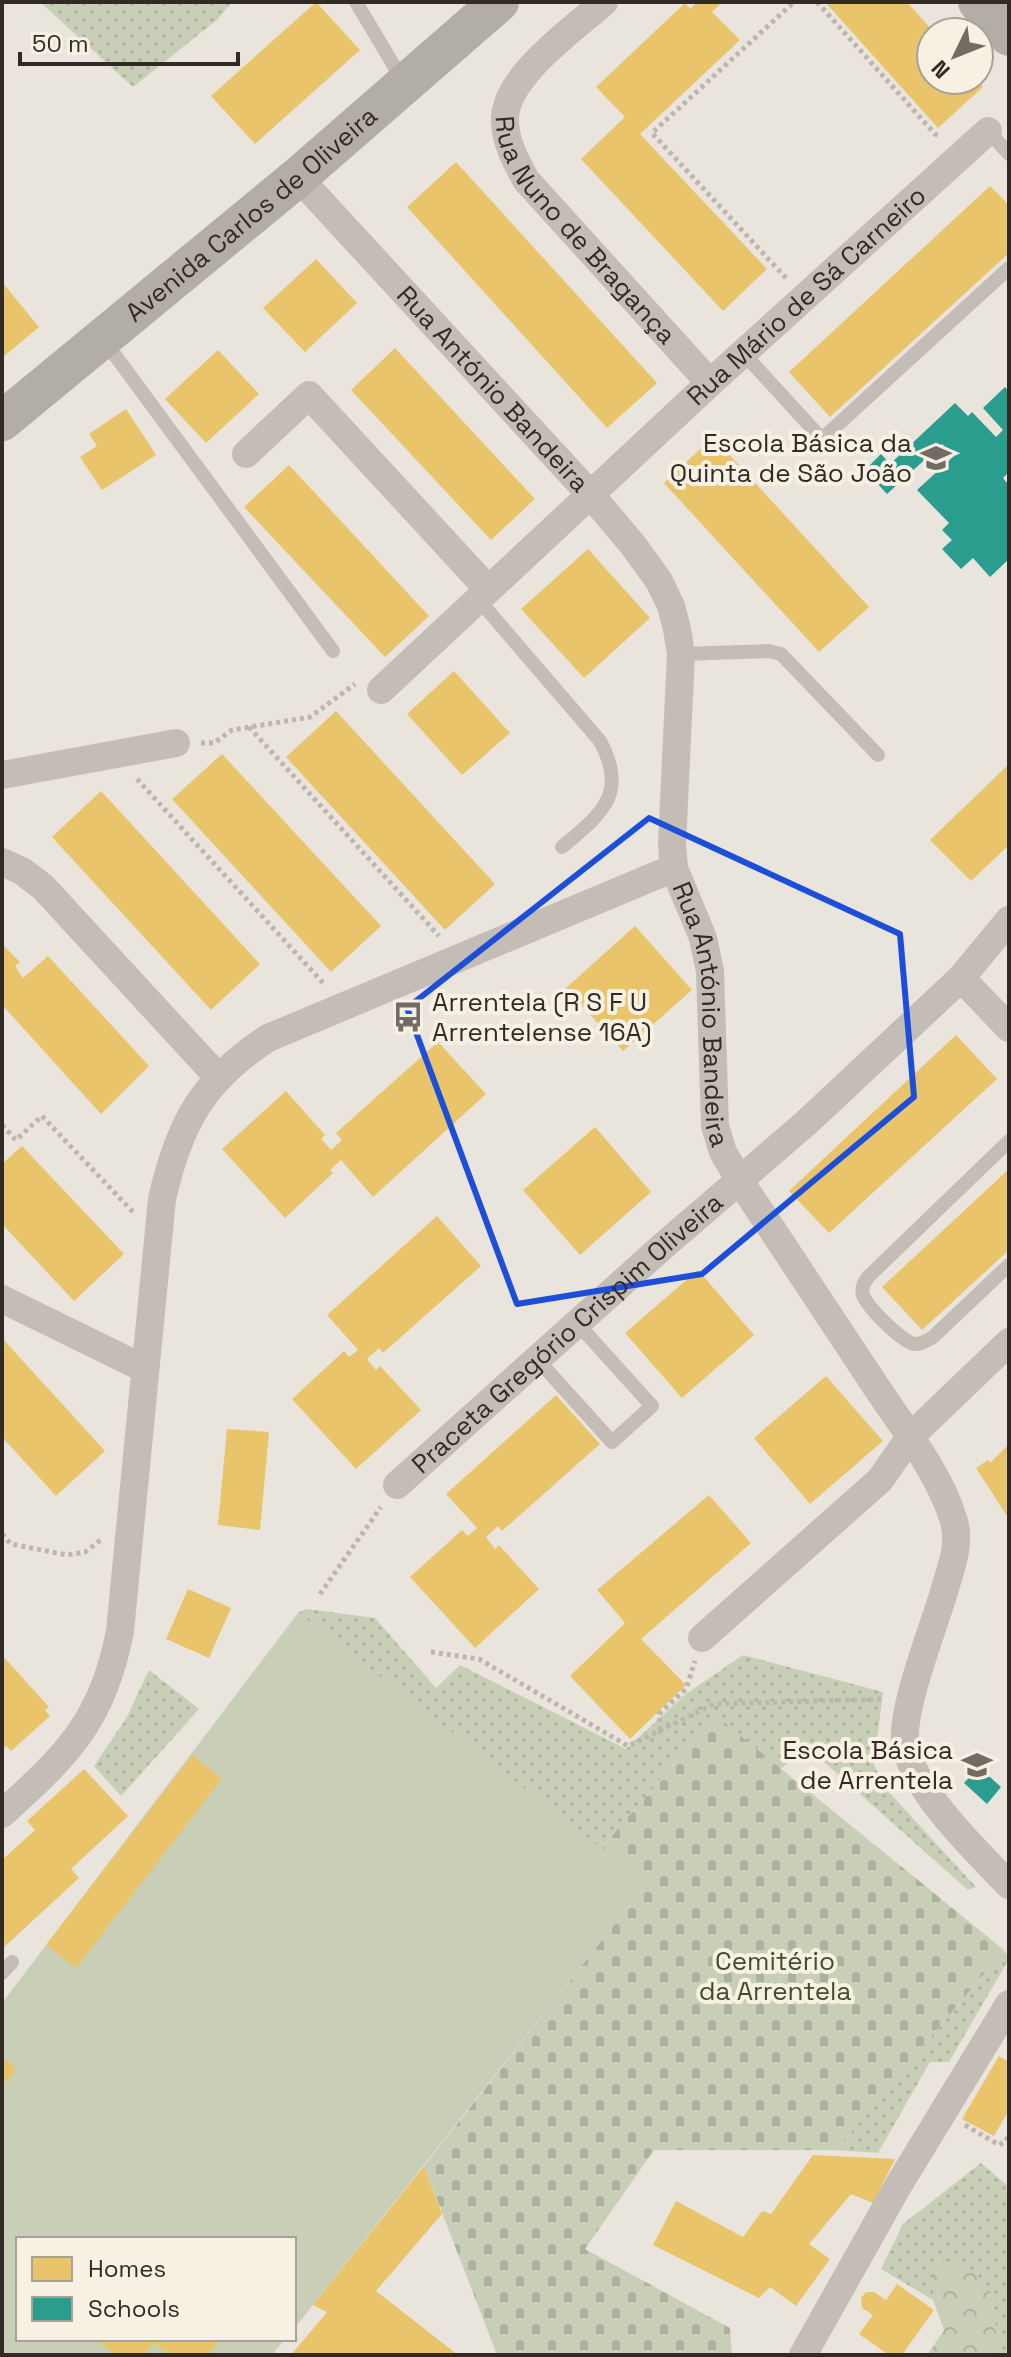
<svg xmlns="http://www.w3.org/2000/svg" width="1011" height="2357" font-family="'Space Grotesk',sans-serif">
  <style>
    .green { fill: url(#green-dots) }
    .forest { fill: url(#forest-crowns) }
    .cemetery { fill: url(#cemetery-stones) }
    .pitch { fill: #c9cfb7 }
    .homes { fill: #e9c46a }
    .schools { fill: #2a9d8f }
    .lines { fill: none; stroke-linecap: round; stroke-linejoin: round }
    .path { stroke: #bcb6af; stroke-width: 5; stroke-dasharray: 4 4; stroke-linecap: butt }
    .lane { stroke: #c3bdb6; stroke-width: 14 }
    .street { stroke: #c3bdb6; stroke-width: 28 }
    .secondary { stroke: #b3ada7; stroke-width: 40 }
    .marked { fill: none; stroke: #1d4ed8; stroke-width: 6; stroke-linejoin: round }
    .labels { text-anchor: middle; stroke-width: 8; stroke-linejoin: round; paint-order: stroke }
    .street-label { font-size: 26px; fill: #322b25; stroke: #f8f0e3 }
    .poi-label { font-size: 26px; fill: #322b25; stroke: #f8f0e3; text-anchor: end }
    .park-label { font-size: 26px; fill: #3f4f2a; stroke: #f8f0e3 }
  </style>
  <defs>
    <pattern id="green-dots" width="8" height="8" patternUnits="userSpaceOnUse" patternTransform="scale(2)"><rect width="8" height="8" fill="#c9cfb7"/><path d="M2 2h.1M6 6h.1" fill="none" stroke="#adb29d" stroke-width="1.8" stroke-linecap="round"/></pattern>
    <pattern id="forest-crowns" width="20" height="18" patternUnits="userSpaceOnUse" patternTransform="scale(2)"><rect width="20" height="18" fill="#c9cfb7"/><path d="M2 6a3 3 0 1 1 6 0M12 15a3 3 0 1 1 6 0" fill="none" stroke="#adb29d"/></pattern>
    <pattern id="cemetery-stones" width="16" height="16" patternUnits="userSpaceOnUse" patternTransform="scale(2)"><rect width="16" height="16" fill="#c9cfb7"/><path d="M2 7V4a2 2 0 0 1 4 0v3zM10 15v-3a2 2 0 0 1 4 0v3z" fill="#adb29d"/></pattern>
  </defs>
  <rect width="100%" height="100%" fill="#e9e5dd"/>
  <path class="green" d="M40,2H232L218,19L133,87Z
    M306,1609L375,1618L436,1688L460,1665L626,1749L686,1694L743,1655L883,1692L874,1765L886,1789L976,1887L968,1890L806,1746L781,1769L715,1715L601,1849L298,1613Z
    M149,1670L199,1709L121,1796L94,1766L127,1717Z
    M1004,1950L1009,1959L949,2062H930L878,2153L836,2150Z
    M981,2163L1009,2187V2355H999L992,2294L935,2257L933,2300L881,2269L903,2224Z"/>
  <path class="forest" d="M934,2257L973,2270L992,2294L999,2355H927L944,2330L933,2300Z"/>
  <path class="cemetery" d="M715,1715L1004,1950L836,2150H654L585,2249L730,2328L732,2355H497L424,2166L646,1884L601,1849Z"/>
  <path class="pitch" d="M298,1613L647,1883L294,2329V2239H18V2339H285L272,2355H2V2003Z"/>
  <path class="homes" d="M316,2L360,50L255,144L211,96Z
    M697,2H723L712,12L740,40L640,134L767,269L723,311L581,159L625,117L596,87L685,3L690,9Z
    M825,2H907L934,32H931V80H977L983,87L938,128Z
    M456,162L657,383L607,428L407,207Z
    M990,186L1009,205V253L830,417L789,372Z
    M316,259L357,303L305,352L263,308Z
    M2,282L39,327L2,358Z
    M395,348L535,499L491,540L351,390Z
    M218,350L259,394L206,443L165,399Z
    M126,409L156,455L102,490L80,457L97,446L89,434Z
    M713,437L869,607L819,652L664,483Z
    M289,465L429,616L385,657L244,507Z
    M588,549L650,618L584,678L521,609Z
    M454,671L510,733L462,775L407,714Z
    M336,711L495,884L445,930L286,757Z
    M222,754L381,926L331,972L172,799Z
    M1009,764V845L971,881L930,840Z
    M101,791L260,964L211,1010L52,837Z
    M635,926L692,990L623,1051L566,988Z
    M2,944L20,962L15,966L23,978L48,956L149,1066L101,1114L4,1007L2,1009Z
    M956,1035L997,1079L829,1233L789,1191Z
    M438,1042L486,1094L373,1197L341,1160L330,1170L333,1173L285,1218L222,1149L286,1091L325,1135L321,1139L331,1150L342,1140L336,1133Z
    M595,1127L651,1192L580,1255L523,1190Z
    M22,1146L124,1254L74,1301L2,1224V1164Z
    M1009,1169V1250L922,1330L882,1287Z
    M437,1216L481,1266L383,1353L379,1348L367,1359L376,1370L380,1366L421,1410L356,1469L292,1399L344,1351L349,1357L358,1350L327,1315Z
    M698,1270L754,1335L682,1398L625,1333Z
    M2,1338L105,1451L56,1496L2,1437Z
    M826,1376L883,1441L810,1504L754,1438Z
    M556,1395L600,1444L502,1531L498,1526L486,1537L495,1549L499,1545L539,1589L475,1648L410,1577L462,1530L468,1536L477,1528L446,1494Z
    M227,1429L269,1432L260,1530L218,1525Z
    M1009,1444V1519L976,1468L988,1460L990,1463Z
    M709,1495L751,1543L641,1639L686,1685L630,1739L570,1676L625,1623L597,1590Z
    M188,1589L231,1608L209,1658L166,1639Z
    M2,1655L49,1707L45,1710L50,1716L11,1751L6,1746L2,1749Z
    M192,1755L222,1779L76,1968L46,1945Z
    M84,1769L128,1816L71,1869L79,1878L2,1949V1860L35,1830L27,1821Z
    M999,2056L1009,2062V2110L994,2136L962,2119Z
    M2,2057L17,2069L2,2086Z
    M813,2155L895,2159L873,2203L851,2194L809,2244L830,2259L796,2306L770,2287L759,2298L653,2245L676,2201L743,2237L762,2211L771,2214Z
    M424,2166L442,2214L376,2291L458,2355H291L327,2312L313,2305Z
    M897,2284L934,2310L902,2355H889L859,2334L873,2315L862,2308L861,2298L866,2292H874L886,2300Z
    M100,2339H221L208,2355H169L154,2343L144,2355H116L98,2341Z"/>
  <path class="schools" d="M1005,387L1009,391V472L1003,478L1009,485V559L990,577L973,558L961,569L942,549L952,540L942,530L949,523L917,490L954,456L942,444L887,494L865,470L881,454L890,464L955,403L968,416L972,412L996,437L1003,430L983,408Z
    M979,1767L1001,1787L987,1804L964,1783Z"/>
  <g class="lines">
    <path class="path" d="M817,2L935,134L940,136
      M786,278L652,133L794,2
      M249,727L439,936
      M201,743H214L232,730L310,717L355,684
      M137,779L324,984
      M2,1125L16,1140L42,1116L133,1212
      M2,1534L11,1544L67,1555L85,1552L102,1539
      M320,1594L381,1507
      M431,1652L479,1659L628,1746L714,1704L885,1699
      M660,1730L659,1714L686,1689L695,1661
      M965,2125L999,2145L1005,2142L1009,2135"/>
    <path class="lane" d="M356,2L403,81
      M988,131L1009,154
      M103,339L333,651
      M743,353L822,439L1009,268
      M478,599L600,741C629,794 601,814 562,847
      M681,654L769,651L781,654L878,755
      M1009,1141L868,1277C864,1283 861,1288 863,1295C867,1307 903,1343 915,1344C922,1344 927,1341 933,1337L1009,1265
      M537,1359L612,1442L652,1406L577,1323
      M2,1973L12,1962"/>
    <g class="street">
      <path id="s1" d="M604,2C574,29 502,78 505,122C506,144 516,161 526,180L710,383"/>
      <path id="s2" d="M298,177L590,494L633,545L659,581L671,606L677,629L681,654L672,844L674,868L703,938L710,971L715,1126L723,1152L740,1181C785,1250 831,1319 877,1388C904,1429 938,1471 953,1518C962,1544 950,1570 943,1595C932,1632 903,1704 905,1740C908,1786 977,1852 1009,1885"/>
      <path d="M246,454L309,395L488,589"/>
      <path id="s3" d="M381,690L710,383L988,131"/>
      <path d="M2,775L176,743"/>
      <path d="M2,862L22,871L43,887L219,1078"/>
      <path d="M961,978L1009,1028"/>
      <path d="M2,1299L145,1369"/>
      <path id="s4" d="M397,1485L662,1247L806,1123L961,978L1009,920"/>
      <path d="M702,1638L880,1480L910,1437L1009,1342"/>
      <path d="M2,1814C67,1755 103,1721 120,1631L162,1199C179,1124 202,1081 268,1038L674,868"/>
      <path d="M803,2355L898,2186L1009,2004"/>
    </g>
    <g class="secondary">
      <path d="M978,2L1009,36"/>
      <path id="s5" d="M2,421L298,177L499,2"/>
    </g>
  </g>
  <path class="marked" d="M649,818L900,934L914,1097L702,1274L517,1304L407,1008Z"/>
  <defs>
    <g id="school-bare" transform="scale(2.4)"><path d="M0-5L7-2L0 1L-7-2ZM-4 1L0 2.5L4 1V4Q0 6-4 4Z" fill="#726c65" stroke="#f8f0e3" stroke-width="2.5" paint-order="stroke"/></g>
    <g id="bus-bare" transform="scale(2.4)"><path d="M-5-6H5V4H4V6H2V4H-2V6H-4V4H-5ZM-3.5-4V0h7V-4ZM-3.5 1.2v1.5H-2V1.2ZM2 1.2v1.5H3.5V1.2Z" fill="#726c65" stroke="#f8f0e3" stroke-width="2.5" paint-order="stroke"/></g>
  </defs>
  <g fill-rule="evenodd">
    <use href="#school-bare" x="936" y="458"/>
    <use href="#bus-bare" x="408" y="1017"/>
    <use href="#school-bare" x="977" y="1765"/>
  </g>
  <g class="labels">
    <g class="street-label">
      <text dy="9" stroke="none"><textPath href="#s5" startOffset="324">Avenida Carlos de Oliveira</textPath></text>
      <text dy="9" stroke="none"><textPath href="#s1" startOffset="296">Rua Nuno de Bragança</textPath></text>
      <text dy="9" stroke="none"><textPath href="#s3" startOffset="580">Rua Mário de Sá Carneiro</textPath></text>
      <text dy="9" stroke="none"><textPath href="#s2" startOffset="288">Rua António Bandeira</textPath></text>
      <text dy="9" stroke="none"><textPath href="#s2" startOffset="984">Rua António Bandeira</textPath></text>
      <text dy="9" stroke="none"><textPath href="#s4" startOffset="228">Praceta Gregório Crispim Oliveira</textPath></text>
    </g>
    <g class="poi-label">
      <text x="912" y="452">Escola Básica da<tspan x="912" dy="30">Quinta de São João</tspan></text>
      <text x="432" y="1011" text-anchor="start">Arrentela (R S F U<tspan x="432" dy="30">Arrentelense 16A)</tspan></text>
      <text x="953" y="1759">Escola Básica<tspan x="953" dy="30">de Arrentela</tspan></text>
    </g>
    <g class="park-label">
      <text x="775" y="1970">Cemitério<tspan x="775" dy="30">da Arrentela</tspan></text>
    </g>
  </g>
  <rect width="1011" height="2357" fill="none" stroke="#322b25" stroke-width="8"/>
  <rect x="16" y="2237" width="280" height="104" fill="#f8f0e3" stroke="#a9a197" stroke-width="2"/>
  <rect x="32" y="2257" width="40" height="24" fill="#e9c46a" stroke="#a9a197" stroke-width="2"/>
  <text x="88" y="2277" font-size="24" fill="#322b25">Homes</text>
  <rect x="32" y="2297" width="40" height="24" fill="#2a9d8f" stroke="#a9a197" stroke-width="2"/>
  <text x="88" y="2317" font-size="24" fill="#322b25">Schools</text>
  <g transform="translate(955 56) rotate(227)"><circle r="38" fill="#f8f0e3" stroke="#a9a197" stroke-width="2"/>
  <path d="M0-6L14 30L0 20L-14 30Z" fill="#726c65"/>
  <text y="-12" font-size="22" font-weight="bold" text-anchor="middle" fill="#322b25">N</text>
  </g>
  <path d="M20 52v12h218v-12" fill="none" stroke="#322b25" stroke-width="4"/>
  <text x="32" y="52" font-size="24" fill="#322b25" stroke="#f8f0e3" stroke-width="6" paint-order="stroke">50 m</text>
</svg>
